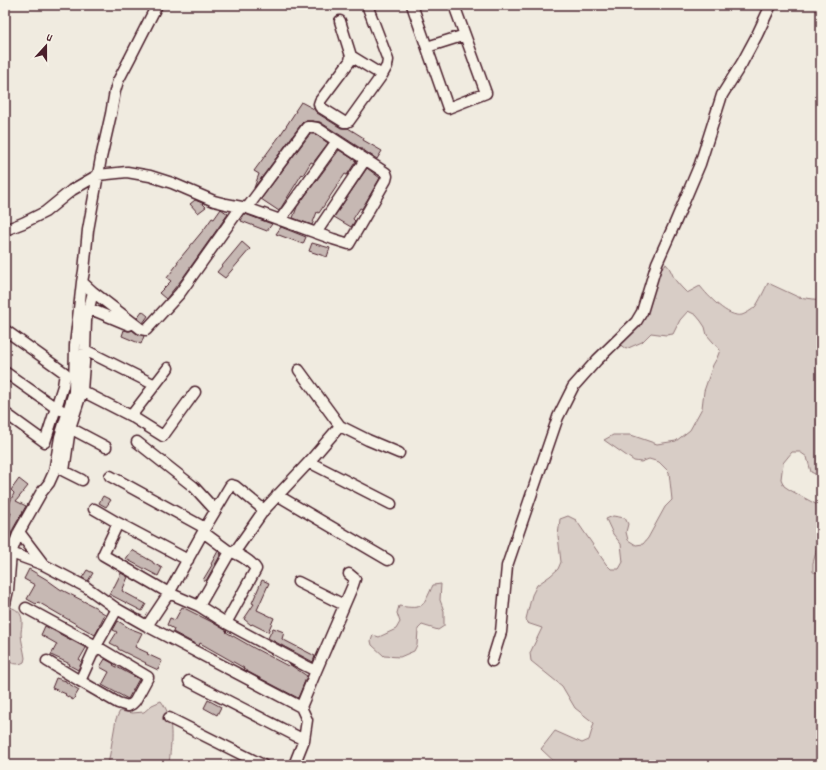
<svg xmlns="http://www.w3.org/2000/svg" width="826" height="770" font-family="Dekko,sans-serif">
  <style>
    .green { fill: #d8cdc6; stroke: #917678 }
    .building { fill: #c6b8b3; stroke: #4a1f2b }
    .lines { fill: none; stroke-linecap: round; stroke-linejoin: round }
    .street-casing { stroke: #4a1f2b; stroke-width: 13 }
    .street { stroke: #f7f3e8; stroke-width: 10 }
  </style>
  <rect width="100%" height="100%" fill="#f0ebe0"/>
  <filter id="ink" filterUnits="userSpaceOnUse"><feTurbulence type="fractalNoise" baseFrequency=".025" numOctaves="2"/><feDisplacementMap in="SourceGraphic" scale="8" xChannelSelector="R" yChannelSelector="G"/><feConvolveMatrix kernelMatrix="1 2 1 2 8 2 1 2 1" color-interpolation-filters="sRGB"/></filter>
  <g filter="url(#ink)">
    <path class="green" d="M666,264C671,268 672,276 676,281C679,285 683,289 687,293L700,286C708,296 728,318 742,315C745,314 752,310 755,307C759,302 765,289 768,283L798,297L821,300V336L818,343V351L821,353V475H817L811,472L807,457L800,452H792L783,463L781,479L784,486L790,490L821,507V524L819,541L813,563V572L821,573V765H558L541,749L555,731L582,743L589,740L594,723L575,708L562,686L531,661L530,653L542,628L527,623L526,619L532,595L537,585L550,576L558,569L561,562L558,536L560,519L568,516L576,520L606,564L611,569H619L623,562L621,544L613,534L606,519L613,516L625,518L628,524L626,532L628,540L636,545L643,544L648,538L665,507L672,500L669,472L659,462L649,459L641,462L634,461L604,440L613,435H631L657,444L676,441L690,430L702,408L704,391L713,365L717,358L720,350L707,335L705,327L701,321L696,315L688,311L680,320L673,334L666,335L651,333L642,342L626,349L619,344L641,320L663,266Z
      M441,584L440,600L444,611V626L438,630L422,625L418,629L417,645L414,651L400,657L384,656L372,645L371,641L373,635L379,637L396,629L400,622L397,613L399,606C425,610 423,606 433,585Z
      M5,606C16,608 23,612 22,624C22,627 21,630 21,633C21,641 24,650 25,658L24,662C18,666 11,663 5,660Z
      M161,701C175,719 171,743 169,765H108L116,719L120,711L132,713L144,712L152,705Z"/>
    <path class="building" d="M301,102L314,109L317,113L341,128H348L364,138L363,140L382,151L377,159L320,122L312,121H304L302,123L254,188L259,174L254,171L281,134L296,111H295Z
      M310,134H315L328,143L313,163L311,162L303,175L302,174L279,211L261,199Z
      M339,150L356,161L347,175L345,174L319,213L317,212L312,225L293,218L297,207Z
      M367,168L380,178L363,207L362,209L360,208L353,219L355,221L351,227L334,217Z
      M195,200L202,203L206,207L198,213L190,204Z
      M221,209L228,214L182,279L166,299L159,293L171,281L167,278L178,263L177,262L205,228L212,218L214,219Z
      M244,214H245L272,224L267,231L241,221Z
      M281,227L306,237L303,244L276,234Z
      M242,242L250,249L225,278L217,272Z
      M312,243L330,248L327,257L309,251Z
      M142,311L148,316L143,323L137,318Z
      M124,330L129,331L132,330L137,334L144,336L141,344L122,336Z
      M19,479L28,486L16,501L26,506L13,529L8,542L5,541V529L11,513L6,511L14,493L11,490Z
      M103,496L111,500L106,507L99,503Z
      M132,550L153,562V563L162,568L158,576L126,559Z
      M218,551L221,554L206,581L203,580L212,565L211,564Z
      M29,569L46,579L60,589L97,608V609L105,614L99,626H100L95,635L38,602L36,604L27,599L35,585L24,579Z
      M87,570L93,573L88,581L82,578Z
      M121,573L128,577L122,591L146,604L142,611L109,594L113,587H114Z
      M262,580L269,583L257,610L274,618L268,632L252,624L251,625L244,619L254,604L252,603Z
      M182,607L210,621L227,631L226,632L254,648L288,666L289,664L307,676L298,698L252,674L243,669L244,668L200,643L199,646L173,632L174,629L167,625L170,618L175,620Z
      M118,621L129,628L142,633L135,647L148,653L147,654L162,661L158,670L145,664L146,663L118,649V647L110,643L117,632L113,630Z
      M45,626L86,648L79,660L82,662L78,670L69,665L70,664L51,655L57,644L41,635Z
      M273,628L284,632L282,639L315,656L313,662L268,638Z
      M105,659L114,664L113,665L139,679L128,699L102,685L109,672L100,667Z
      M56,678L66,681V682L79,690L73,700L65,695L66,694L52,688Z
      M208,700L221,707L217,715L204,708Z"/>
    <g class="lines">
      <g class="street-casing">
        <path id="street" d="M412,5L448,108L486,93L454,5
          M340,21L351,56L350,61L320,101L319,104L320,107L344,122H347L349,121L382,75L387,66L388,60L367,5
          M427,47L465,35
          M351,56L382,75
          M280,220L337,141
          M5,230L23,223L45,212L72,190L98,175L127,172L150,176L172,183L214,201L226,204L247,208L333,239L349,244L386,180L387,176L386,173L317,128L311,127H307L247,208
          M316,233L365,160
          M82,282L93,292L141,329L146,330L180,293L241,207
          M88,308L129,325
          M5,330L65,373L63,386L45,442L5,413
          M85,350L155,385
          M299,370L340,426
          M5,372L56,408L61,410
          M82,391L131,416L168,368
          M131,416L163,436L195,392
          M70,428L106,447
          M137,442L194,487L215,510
          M309,462L391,504
          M110,476L205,528
          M82,480L64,471L70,428L82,391L85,350L86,320L93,292
          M277,495L388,560
          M94,509L118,523
          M19,532L44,565
          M203,532L230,552C238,553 252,562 256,569L226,623
          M11,553L44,565L86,587L117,609L147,626L301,707L307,720L304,740L189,681
          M234,553L264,510L309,462L340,426L368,440L399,453
          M188,560L118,523L103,555L169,593L203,532L205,528L230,486L231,485L235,486L264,510
          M298,582L344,605
          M5,604L8,590L11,553L19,532L41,493L49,483L54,472L60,437L74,392L75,345L82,282L84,271L88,230L101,158L111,114L115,91L118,81L130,58L157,5
          M199,606L230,552
          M26,608L96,646L148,677L135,701L132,704L128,706L118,703L80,681L96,646L117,609
          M147,626L169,593L199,606L226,623L306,666L316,671L353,585L355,579L349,574
          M47,661L80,681
          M492,661L501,632L507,566L558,417L573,387L597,360L636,322L642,312L657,263L675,223L700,164L722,95L742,63L757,35L771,5
          M301,707L316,671
          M169,718L263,765
          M294,765L304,740"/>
      </g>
      <use href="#street" class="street"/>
    </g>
  </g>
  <rect width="826" height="770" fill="none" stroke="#f7f3e8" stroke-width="20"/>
  <rect x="10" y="10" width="806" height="750" fill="none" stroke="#4a1f2b" stroke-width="1.5" filter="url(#ink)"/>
  <g transform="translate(46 46) rotate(21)" stroke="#f7f3e8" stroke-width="3" paint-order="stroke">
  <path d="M0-3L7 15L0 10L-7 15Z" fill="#4a1f2b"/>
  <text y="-6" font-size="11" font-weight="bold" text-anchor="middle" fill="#4a1f2b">U</text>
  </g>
</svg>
